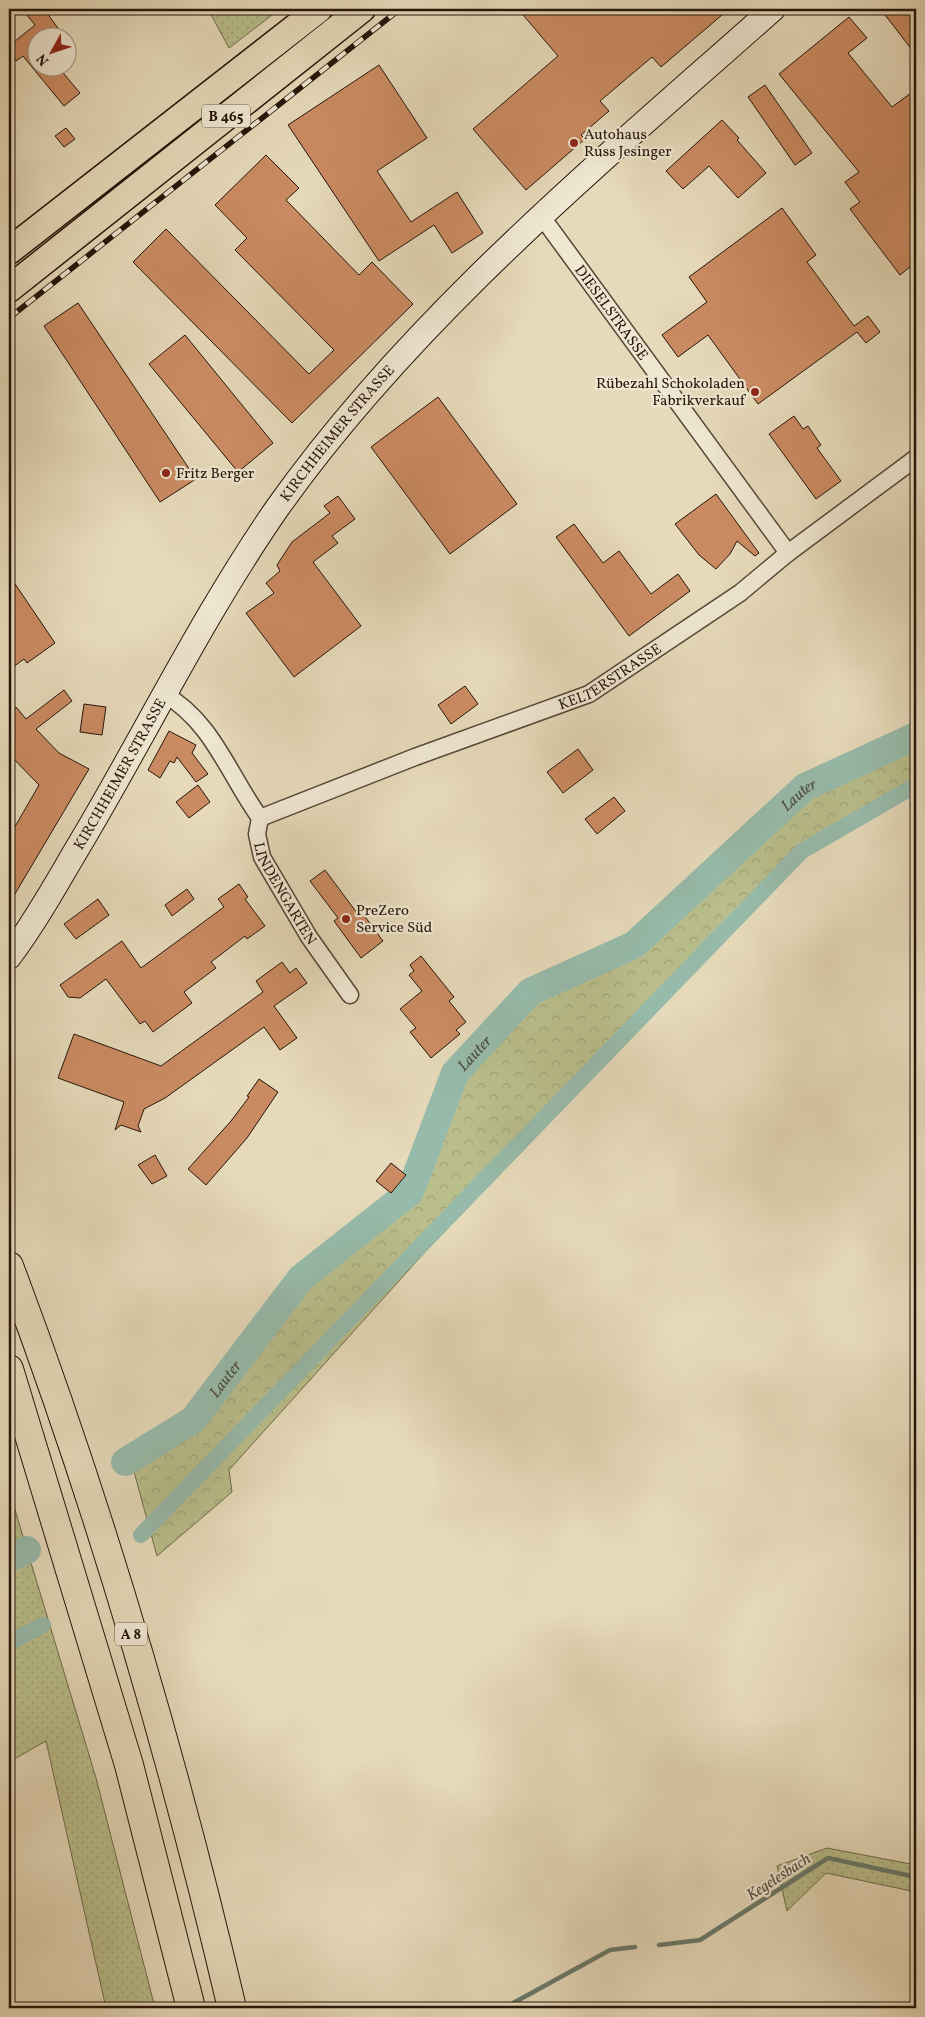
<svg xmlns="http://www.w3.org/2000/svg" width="925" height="2017" font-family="Vollkorn,serif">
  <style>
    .grass { fill: url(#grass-dots); stroke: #6f6a4b }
    .forest { fill: url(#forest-crowns); stroke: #6f6a4b }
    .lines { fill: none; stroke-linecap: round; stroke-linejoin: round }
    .stream { stroke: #69796b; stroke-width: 4.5 }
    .canal { stroke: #97bbab; stroke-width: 16 }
    .river { stroke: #97bbab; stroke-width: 28 }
    .building { fill: #cb8b62; stroke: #25150a }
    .street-casing { stroke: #554636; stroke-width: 19 }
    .secondary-casing { stroke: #25150a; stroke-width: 26 }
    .primary-casing { stroke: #25150a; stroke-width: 29 }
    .highway-casing { stroke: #25150a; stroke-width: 30 }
    .street { stroke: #efe7d2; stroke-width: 16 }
    .secondary { stroke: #efe7d2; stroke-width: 24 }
    .primary { stroke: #e6daba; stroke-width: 26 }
    .highway { stroke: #e6daba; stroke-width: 28 }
    .rail-casing { stroke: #25150a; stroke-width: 5.5 }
    .rail { stroke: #efe7d2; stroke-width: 4; stroke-dasharray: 11; stroke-linecap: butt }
    .poi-dot { fill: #8f2418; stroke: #efe7d2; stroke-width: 2 }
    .labels { text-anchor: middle; stroke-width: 4.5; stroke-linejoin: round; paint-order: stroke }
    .shield { fill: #efe7d2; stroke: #625446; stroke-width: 1 }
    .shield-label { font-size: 14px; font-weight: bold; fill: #25150a }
    .poi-label { font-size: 15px; fill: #25150a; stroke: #efe7d2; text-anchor: start }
    .street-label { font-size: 15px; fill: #25150a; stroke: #efe7d2 }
    .water-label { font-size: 16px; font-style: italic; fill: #4d4f42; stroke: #efe7d2 }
  </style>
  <defs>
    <pattern id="grass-dots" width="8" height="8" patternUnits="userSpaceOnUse" patternTransform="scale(1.25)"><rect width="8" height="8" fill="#b9be8c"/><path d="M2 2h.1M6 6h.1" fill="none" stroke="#9fa277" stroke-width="1.8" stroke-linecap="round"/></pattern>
    <pattern id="forest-crowns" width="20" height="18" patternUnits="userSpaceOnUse" patternTransform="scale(1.25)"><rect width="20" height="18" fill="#b9be8c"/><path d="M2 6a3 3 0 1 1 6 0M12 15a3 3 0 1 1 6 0" fill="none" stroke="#9fa277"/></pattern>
  </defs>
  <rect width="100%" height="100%" fill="#e6daba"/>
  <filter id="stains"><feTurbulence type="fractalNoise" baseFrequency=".004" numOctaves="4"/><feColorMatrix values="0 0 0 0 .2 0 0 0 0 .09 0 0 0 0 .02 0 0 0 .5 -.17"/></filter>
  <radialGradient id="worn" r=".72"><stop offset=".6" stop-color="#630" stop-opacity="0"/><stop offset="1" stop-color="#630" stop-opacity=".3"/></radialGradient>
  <path class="grass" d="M208,9H280L229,48Z
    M9,1490L96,1778L155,2008H106L46,1741L9,1762Z
    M827,1848L916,1865V1892L826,1873L787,1911L777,1866Z"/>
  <path class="forest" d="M916,731V792L806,856L425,1252L229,1470L232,1492L157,1556L127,1446L190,1410L290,1276L404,1187L448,1070L524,985L632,938L800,782Z"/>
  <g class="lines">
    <path class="stream" d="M659,1945L700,1940L828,1858L916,1877
      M504,2008L610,1950L635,1947"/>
    <path class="canal" d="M141,1535L802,851L916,785
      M9,1643L43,1625"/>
    <g class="river">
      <path id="s1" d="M125,1462L193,1420L301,1278L410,1192L455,1073L530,992L634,945L805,787L916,736"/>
      <path d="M9,1558L27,1550"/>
    </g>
  </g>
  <path class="building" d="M22,9H44L65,38H38V68H59L80,93L64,106L23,56L16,61L9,52V46L35,25Z
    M518,9H729L661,67L652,57L600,101L609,111L581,135L585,139L526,190L473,129L558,56Z
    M880,9H916V55L889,20Z
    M849,17L867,38L848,53L892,107L911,93L916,100V262L900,275L850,209L860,202L845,182L859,172L779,74Z
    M379,65L427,138L377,171L411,222L457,192L483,233L452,253L434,225L379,261L288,125Z
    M765,85L812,153L795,165L748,97Z
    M722,120L739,138L737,140L766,173L738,198L709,166L683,189L666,171Z
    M66,128L75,139L64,147L55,136Z
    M266,155L299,188L286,200L359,275L372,262L413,304L292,423L133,262L166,229L309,374L334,350L235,250L247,238L215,205Z
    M782,208L816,255L807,262L854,326L868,316L880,332L866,343L857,332L758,404L708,335L678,357L662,335L707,302L689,277Z
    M78,303L196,479L160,502L44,326Z
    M185,335L273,443L238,472L149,364Z
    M438,397L517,504L450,554L371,447Z
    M794,416L803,429L808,426L821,445L817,448L841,481L816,499L769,434Z
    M716,494L759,553L755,556L737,541L730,554L716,569L699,555L675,524Z
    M338,496L355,519L332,536L338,543L313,562L361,626L294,677L246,613L274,593L266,583L280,571L277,565L292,542L330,513L324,506Z
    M574,524L603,563L619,551L651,594L678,574L690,591L629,636L556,537Z
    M9,575L55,643L27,663L24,659L9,670Z
    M465,686L478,704L451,724L438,705Z
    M64,690L72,701L36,729L59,753L89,769L9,904V837L39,785L9,754V712L16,707L26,719Z
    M84,704L106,707L102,735L80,732Z
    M169,731L196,745L192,753L208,774L196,782L177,757L174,763L170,761L160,778L148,770Z
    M578,749L593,770L563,793L547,772Z
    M198,785L210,802L189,818L176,802Z
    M614,797L625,811L597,834L585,819Z
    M325,870L360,917L363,914L383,941L361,958L334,921L338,918L310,881Z
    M239,884L248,897L245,899L265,926L247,939L245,936L211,962L216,968L184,992L192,1003L153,1032L145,1021L140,1024L106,979L80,998L68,997L60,985L122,941L141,968L224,907L218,899Z
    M187,889L194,899L172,916L165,905Z
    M98,899L109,915L76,939L64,924Z
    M421,956L454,997L449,1001L466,1022L456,1030L460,1034L431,1058L410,1032L416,1028L400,1009L422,991L409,975L414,971L410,965Z
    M282,962L290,973L296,968L307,983L274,1006L297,1038L280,1050L264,1027L165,1098L144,1109L138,1126L141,1132L121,1125L115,1130L124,1102L58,1078L74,1034L161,1066L263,992L256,981Z
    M259,1079L278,1092L247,1138L206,1185L188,1169L231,1121L249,1097L247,1096Z
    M155,1155L167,1176L152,1184L138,1165Z
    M391,1163L406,1175L391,1193L376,1181Z"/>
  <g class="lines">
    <g class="street-casing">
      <g id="street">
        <path id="s2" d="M542,217L788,553"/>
        <path id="s3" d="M164,694C212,721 229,775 260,818L257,834L262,857L309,937L350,995"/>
        <path id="s4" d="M260,818L415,757L589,694L740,593L788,553L916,458"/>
      </g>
    </g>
    <g class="secondary-casing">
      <g id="secondary">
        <path id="s5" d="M9,957C37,920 60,877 84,837C149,727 205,612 278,507C413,317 600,163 773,9"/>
      </g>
    </g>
    <g class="primary-casing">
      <path id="primary" d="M9,251L319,9
        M9,289L362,9"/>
    </g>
    <g class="highway-casing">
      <path id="highway" d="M9,1266C100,1507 173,1757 232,2008
        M9,1369L129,1765L191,2008"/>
    </g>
    <use href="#street" class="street"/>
    <use href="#secondary" class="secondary"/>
    <use href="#primary" class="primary"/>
    <use href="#highway" class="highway"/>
    <g class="rail-casing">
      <path id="rail" d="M9,318L400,9"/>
    </g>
    <use href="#rail" class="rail"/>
  </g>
  <g class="poi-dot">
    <circle cx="574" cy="143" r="5"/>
    <circle cx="755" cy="392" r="5"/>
    <circle cx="166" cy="473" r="5"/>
    <circle cx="346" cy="919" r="5"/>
  </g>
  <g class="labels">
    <g class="shield">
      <rect x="202" y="104.5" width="48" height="23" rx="4"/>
      <rect x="115" y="1622.5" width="32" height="23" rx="4"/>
    </g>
    <g class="shield-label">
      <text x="226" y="121">B 465</text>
      <text x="131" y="1639">A 8</text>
    </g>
    <g class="poi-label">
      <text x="584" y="139">Autohaus<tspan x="584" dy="17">Russ Jesinger</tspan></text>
      <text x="745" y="388" text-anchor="end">Rübezahl Schokoladen<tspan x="745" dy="17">Fabrikverkauf</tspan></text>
      <text x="176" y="478">Fritz Berger</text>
      <text x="356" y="915">PreZero<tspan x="356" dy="17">Service Süd</tspan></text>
    </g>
    <g class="street-label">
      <text dy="5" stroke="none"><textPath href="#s2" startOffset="118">DIESELSTRASSE</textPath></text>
      <text dy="5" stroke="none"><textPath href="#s5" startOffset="619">KIRCHHEIMER STRASSE</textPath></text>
      <text dy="5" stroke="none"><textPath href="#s4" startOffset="378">KELTERSTRASSE</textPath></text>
      <text dy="5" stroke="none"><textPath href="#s5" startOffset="214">KIRCHHEIMER STRASSE</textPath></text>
      <text dy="5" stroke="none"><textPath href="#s3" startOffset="241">LINDENGARTEN</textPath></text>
    </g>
    <g class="water-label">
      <text dy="6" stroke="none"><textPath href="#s1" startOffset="972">Lauter</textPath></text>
      <text dy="6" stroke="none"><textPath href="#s1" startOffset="552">Lauter</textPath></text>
      <text dy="6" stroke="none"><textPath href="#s1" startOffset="132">Lauter</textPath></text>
      <text transform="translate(778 1876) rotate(-33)" y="6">Kegelesbach</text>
    </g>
  </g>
  <rect width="925" height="2017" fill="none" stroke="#e6daba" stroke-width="30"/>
  <rect x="10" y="10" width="905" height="1997" fill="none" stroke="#25150a" stroke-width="2.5"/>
  <rect x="15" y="15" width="895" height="1987" fill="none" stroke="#25150a"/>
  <g transform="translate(52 52) rotate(230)"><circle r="24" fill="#efe7d2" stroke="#9e9382"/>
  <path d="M0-4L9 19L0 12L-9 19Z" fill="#8f2418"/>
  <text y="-8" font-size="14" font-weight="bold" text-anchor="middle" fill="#25150a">N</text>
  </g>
  <rect width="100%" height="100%" filter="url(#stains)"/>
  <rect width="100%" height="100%" fill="url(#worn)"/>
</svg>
